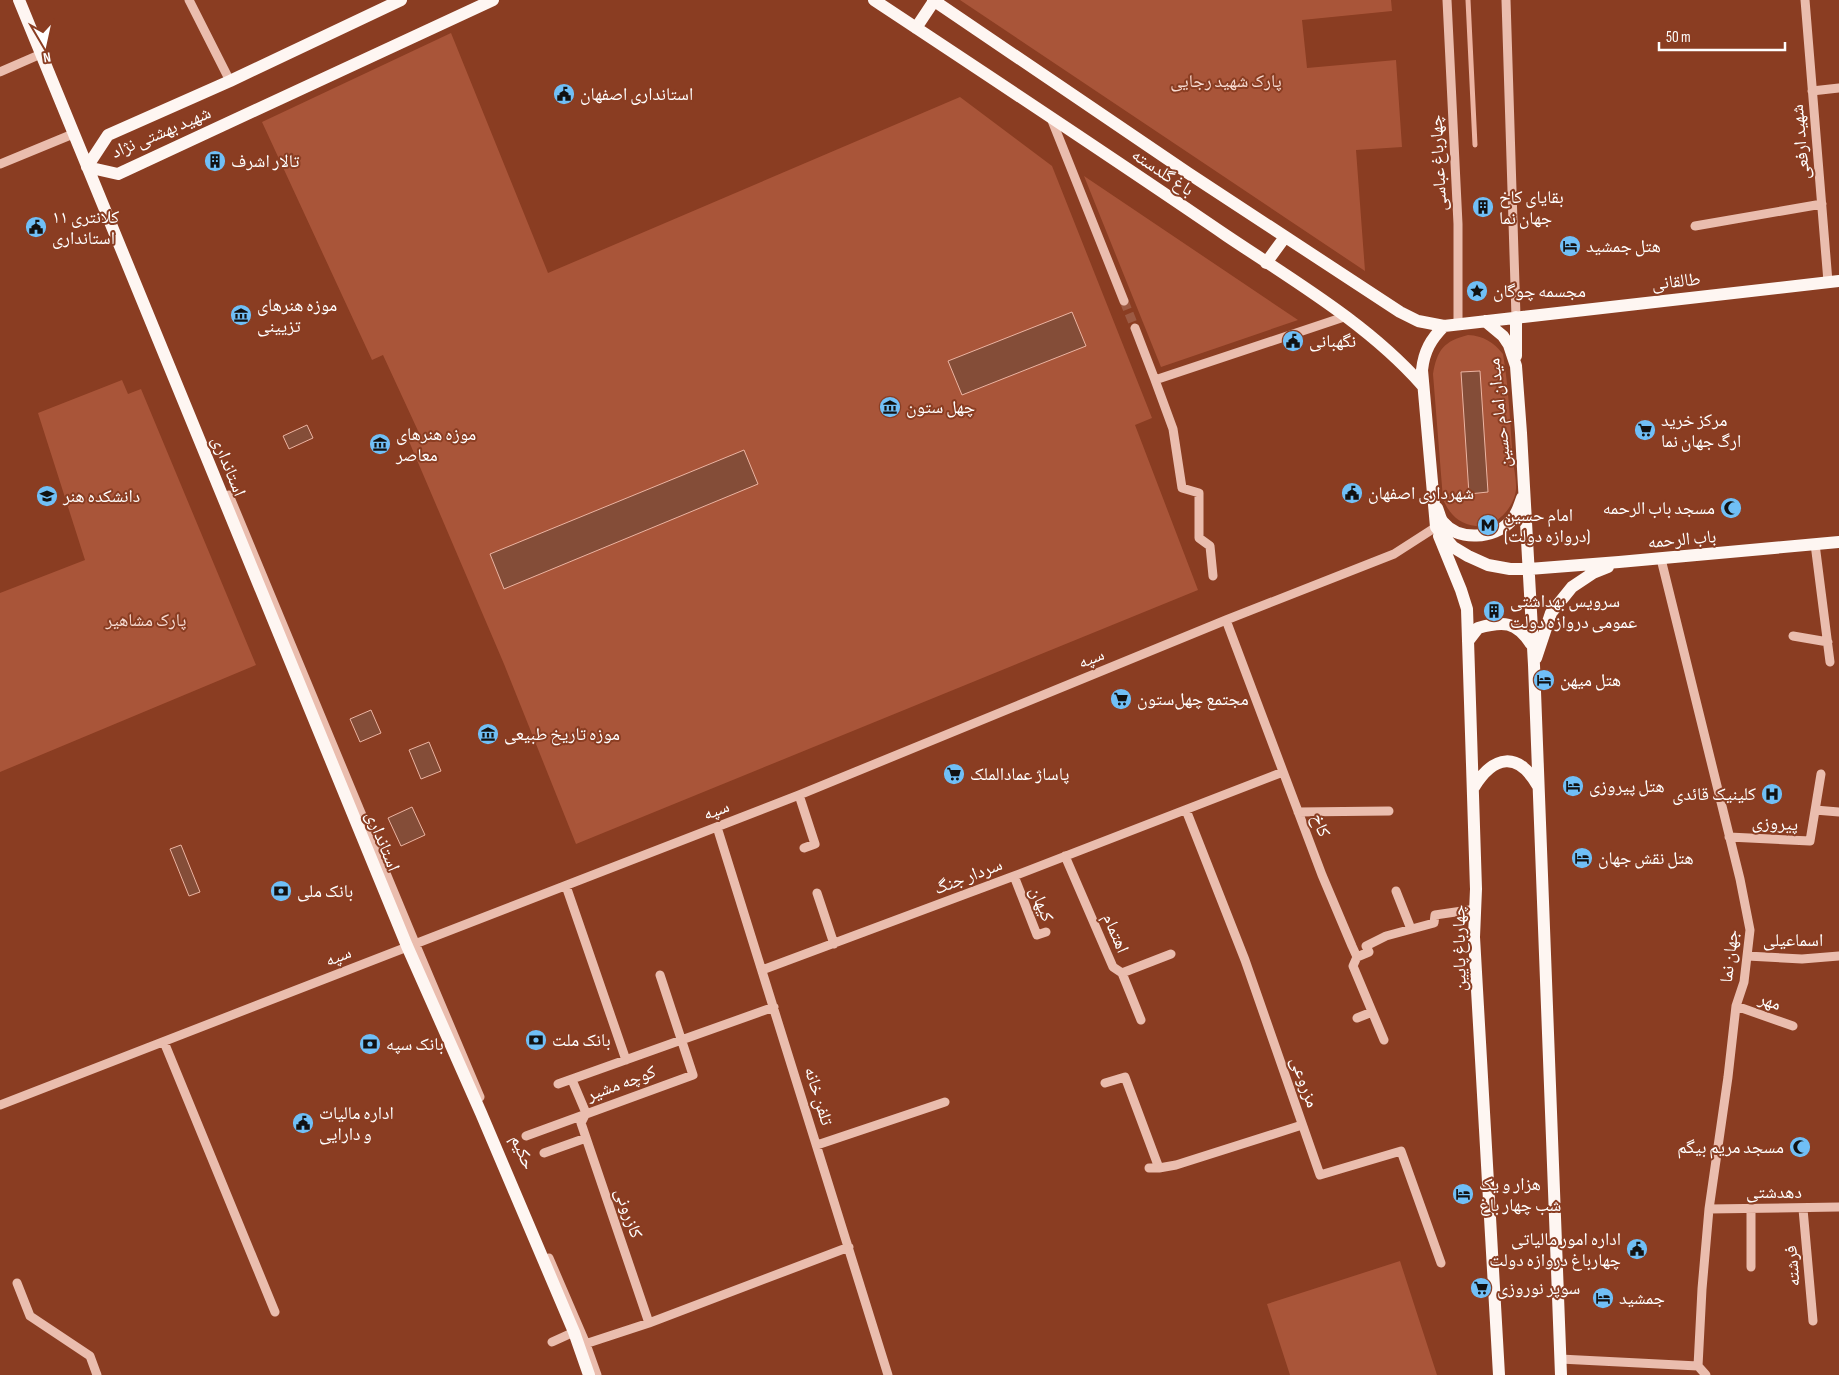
<svg xmlns="http://www.w3.org/2000/svg" width="1839" height="1375" font-family="'Sofia Sans Condensed','Noto Naskh Arabic',sans-serif">
  <style>
    .green { fill: #a95539 }
    .water { fill: #844d38; stroke: #ecb4a2 }
    .lines { fill: none; stroke-linecap: round; stroke-linejoin: round }
    .stream { stroke: #ecb4a2; stroke-width: 5 }
    .minor-tunnel { stroke: #9c5a43; stroke-width: 9; stroke-dasharray: 9 4.5; stroke-linecap: butt }
    .minor { stroke: #eabdae; stroke-width: 9 }
    .major { stroke: #fef6f2; stroke-width: 12 }
    .labels { text-anchor: middle; stroke-width: 4; stroke-linejoin: round; paint-order: stroke }
    .park-label { font-size: 18px; fill: #f8dcd3; stroke: #8a3d22 }
    .poi-label { font-size: 18px; fill: #fff; stroke: #8a3d22; text-anchor: start }
    .street-label { font-size: 18px; fill: #fff; stroke: #8a3d22 }
  </style>
  <rect width="100%" height="100%" fill="#8a3d22"/>
  <path class="green" d="M960,0H1391L1392,11L1302,20L1307,68L1396,60L1402,147L1356,150L1365,271Z
    M451,33L548,273L960,97L1052,166L1152,418L1135,425L1198,590L576,844L504,664L408,439L419,433L383,355L372,360L262,122Z
    M1084,176L1298,320L1161,367Z
    M1468,335C1484,336 1493,342 1503,354C1509,389 1510,425 1513,460C1514,471 1518,485 1515,495C1510,512 1495,527 1476,526C1459,524 1449,514 1443,499L1433,374C1437,350 1444,341 1468,335Z
    M122,380L128,394L141,389L256,665L0,772V593L85,560L38,413Z
    M1400,1261L1437,1375H1290L1267,1304Z"/>
  <path class="water" d="M1072,312L1086,346L962,395L948,361Z
    M1480,371L1488,492L1469,494L1461,372Z
    M307,425L313,438L289,449L283,436Z
    M744,450L758,484L504,589L490,554Z
    M371,710L381,733L360,742L350,719Z
    M429,742L441,771L421,779L409,750Z
    M412,807L425,835L401,846L388,818Z
    M181,845L200,892L189,896L170,849Z"/>
  <g class="lines">
    <path class="stream" d="M1468,0L1475,145"/>
    <path class="minor-tunnel" d="M1124,301L1135,328"/>
    <path class="minor" d="M189,0L230,81
      M1447,0L1458,224V323
      M1506,0L1516,317
      M1805,0L1828,282
      M0,72L41,54
      M1812,91L1839,88
      M1051,118L1124,301
      M0,164L73,134
      M1695,226L1822,204
      M1135,328L1155,380L1344,317
      M1155,380L1173,429L1182,488L1199,493V538L1210,546L1213,576
      M229,495L415,943L480,1097
      M1815,544L1830,662
      M1661,559L1740,879L1750,930L1744,982L1736,1006L1728,1077L1709,1209L1702,1289L1698,1366
      M1226,620L1322,875L1352,946L1357,957L1353,966L1384,1040
      M1793,636L1828,642
      M799,795L815,844L804,848
      M1186,810L1245,960L1320,1175L1401,1151L1441,1263
      M1815,810L1839,812
      M1298,812L1389,811
      M717,827L888,1375
      M1729,837L1810,841L1821,774
      M1065,856L1113,967L1122,973L1141,1020
      M1014,876L1037,935L1046,932
      M566,886L626,1060
      M1396,891L1411,929
      M817,893L834,944
      M1747,956L1802,959L1839,956
      M1357,957L1369,952L1366,946L1386,936L1434,923L1435,915L1476,909
      M762,970L1014,876L1283,772
      M1122,973L1171,954
      M1736,1006L1793,1026
      M1357,1018L1372,1012
      M164,1042L275,1312
      M572,1080L586,1113L581,1123L649,1323
      M1105,1083L1125,1077L1159,1168
      M558,1084L774,1007
      M0,1105L799,795L1226,620L1394,554L1436,527
      M526,1136L693,1075L660,975
      M817,1145L945,1102
      M544,1153L586,1138
      M1149,1168H1159L1176,1165L1302,1125
      M1709,1209L1839,1207
      M1803,1209L1813,1321
      M549,1258L586,1344L597,1375
      M1751,1267V1209
      M17,1283L30,1316L90,1356L97,1375
      M552,1342L574,1332
      M582,1345L649,1323L849,1247
      M1560,1359L1698,1366
      M1698,1366L1706,1375"/>
    <path class="major" d="M19,0L407,946L481,1113L574,1332L589,1375
      M401,0L230,81L108,135L87,167L118,174L493,0
      M874,0C992,78 1110,156 1227,236C1294,281 1368,324 1422,385
      M933,0L1188,173L1400,312L1418,321L1444,326
      M916,28L934,1
      M1266,263L1285,237
      M1839,281L1444,326C1431,339 1424,351 1422,370L1436,527L1453,547L1468,556L1488,565L1510,569H1529L1619,562L1839,542
      M1485,321L1503,336L1509,345L1516,366L1521,433L1534,665L1561,1375
      M1516,356V317
      M1437,508C1439,512 1440,519 1443,522C1459,542 1494,538 1510,522C1517,515 1519,506 1522,498
      M1439,536L1461,590L1467,609L1476,889L1474,937L1499,1375
      M1468,641L1478,628C1503,621 1516,621 1531,644
      M1536,658L1551,613L1572,587L1593,573L1608,567
      M1474,787C1494,755 1518,751 1538,786"/>
  </g>
  <defs>
    <g id="civic-disc" transform="scale(1.125)"><circle r="9.5" fill="#70bff6" stroke="#8a3d22"/><path d="M-.6-6.5H3V-4.5H.6V-3L4-1V1h2V6H-6V1h2V-1L-.6-3ZM-1.2 2.5V6h2.4V2.5Z" fill="#111"/></g>
    <g id="building-disc" transform="scale(1.125)"><circle r="9.5" fill="#70bff6" stroke="#8a3d22"/><path d="M-4-6H4V6H1V3H-1V6H-4ZM-2.5-4.3h1.7v1.8h-1.7ZM.8-4.3h1.7v1.8H.8ZM-2.5-1h1.7V.8h-1.7ZM.8-1h1.7V.8H.8Z" fill="#111"/></g>
    <g id="hotel-disc" transform="scale(1.125)"><circle r="9.5" fill="#70bff6" stroke="#8a3d22"/><path d="M-6-4.5h1.5V1H6V5H4.5V3h-9V5H-6ZM-4 0a1.8 1.8 0 1 1 3.6 0ZM.5 0V-2.5h3Q6-2.5 6 0Z" fill="#111"/></g>
    <g id="sight-disc" transform="scale(1.125)"><circle r="9.5" fill="#70bff6" stroke="#8a3d22"/><path d="M0-6L1.8-2.2L6-1.7L2.9 1.2L3.7 5.4L0 3.3L-3.7 5.4L-2.9 1.2L-6-1.7L-1.8-2.2Z" fill="#111"/></g>
    <g id="museum-disc" transform="scale(1.125)"><circle r="9.5" fill="#70bff6" stroke="#8a3d22"/><path d="M0-6L6-3V-2H-6V-3ZM-5-1h2V3h-2ZM-1-1h2V3h-2ZM3-1h2V3H3ZM-6 4H6V6H-6Z" fill="#111"/></g>
    <g id="supermarket-disc" transform="scale(1.125)"><circle r="9.5" fill="#70bff6" stroke="#8a3d22"/><path d="M-6-5.5h2.5l.6 2H6L4.5 2H-2.5L-4.4-4H-6ZM-1.5 3.2a1.3 1.3 0 1 0 .1 0ZM3 3.2a1.3 1.3 0 1 0 .1 0Z" fill="#111"/></g>
    <g id="university-disc" transform="scale(1.125)"><circle r="9.5" fill="#70bff6" stroke="#8a3d22"/><path d="M0-5L7-2L0 1L-7-2ZM-4 1L0 2.5L4 1V4Q0 6-4 4Z" fill="#111"/></g>
    <g id="mosque-disc" transform="scale(1.125)"><circle r="9.5" fill="#70bff6" stroke="#8a3d22"/><path d="M3.5-4.9A6 6 0 1 0 3.5 4.9A5 5 0 1 1 3.5-4.9Z" fill="#111"/></g>
    <g id="metro-disc" transform="scale(1.125)"><circle r="9.5" fill="#70bff6" stroke="#8a3d22"/><path d="M-5.5 5V-5H-3L0 0L3-5H5.5V5H3V-.5L0 4L-3-.5V5Z" fill="#111"/></g>
    <g id="hospital-disc" transform="scale(1.125)"><circle r="9.5" fill="#70bff6" stroke="#8a3d22"/><path d="M-5-5h3v3.5h4V-5h3V5h-3V1.5h-4V5h-3Z" fill="#111"/></g>
    <g id="bank-disc" transform="scale(1.125)"><circle r="9.5" fill="#70bff6" stroke="#8a3d22"/><path d="M-6-4H6V4H-6ZM0-2.3a2.3 2.3 0 1 0 0 4.6a2.3 2.3 0 1 0 0-4.6Z" fill="#111"/></g>
  </defs>
  <g fill-rule="evenodd">
    <use href="#civic-disc" x="564" y="94"/>
    <use href="#building-disc" x="215" y="161"/>
    <use href="#building-disc" x="1483" y="207"/>
    <use href="#civic-disc" x="36" y="227"/>
    <use href="#hotel-disc" x="1570" y="246"/>
    <use href="#sight-disc" x="1477" y="291"/>
    <use href="#museum-disc" x="241" y="315"/>
    <use href="#civic-disc" x="1293" y="341"/>
    <use href="#museum-disc" x="890" y="407"/>
    <use href="#supermarket-disc" x="1645" y="430"/>
    <use href="#museum-disc" x="380" y="444"/>
    <use href="#civic-disc" x="1352" y="493"/>
    <use href="#university-disc" x="47" y="496"/>
    <use href="#mosque-disc" x="1731" y="508"/>
    <use href="#metro-disc" x="1488" y="525"/>
    <use href="#building-disc" x="1494" y="611"/>
    <use href="#hotel-disc" x="1544" y="680"/>
    <use href="#supermarket-disc" x="1121" y="699"/>
    <use href="#museum-disc" x="488" y="734"/>
    <use href="#supermarket-disc" x="954" y="774"/>
    <use href="#hotel-disc" x="1573" y="786"/>
    <use href="#hospital-disc" x="1772" y="794"/>
    <use href="#hotel-disc" x="1582" y="858"/>
    <use href="#bank-disc" x="281" y="891"/>
    <use href="#bank-disc" x="536" y="1040"/>
    <use href="#bank-disc" x="370" y="1044"/>
    <use href="#civic-disc" x="303" y="1123"/>
    <use href="#mosque-disc" x="1800" y="1147"/>
    <use href="#hotel-disc" x="1463" y="1194"/>
    <use href="#civic-disc" x="1637" y="1249"/>
    <use href="#supermarket-disc" x="1481" y="1288"/>
    <use href="#hotel-disc" x="1603" y="1298"/>
  </g>
  <g class="labels">
    <g class="park-label">
      <text x="1226" y="87">پارک شهید رجایی</text>
      <text x="146" y="626">پارک مشاهیر</text>
    </g>
    <g class="poi-label">
      <text x="580" y="100">استانداری اصفهان</text>
      <text x="231" y="167">تالار اشرف</text>
      <text x="1499" y="203">بقایای کاخ<tspan x="1499" dy="21">جهان نما</tspan></text>
      <text x="52" y="223">کلانتری ۱۱<tspan x="52" dy="21">استانداری</tspan></text>
      <text x="1586" y="252">هتل جمشید</text>
      <text x="1493" y="297">مجسمه چوگان</text>
      <text x="257" y="311">موزه هنرهای<tspan x="257" dy="21">تزیینی</tspan></text>
      <text x="1309" y="347">نگهبانی</text>
      <text x="906" y="413">چهل ستون</text>
      <text x="1661" y="426">مرکز خرید<tspan x="1661" dy="21">ارگ جهان نما</tspan></text>
      <text x="396" y="440">موزه هنرهای<tspan x="396" dy="21">معاصر</tspan></text>
      <text x="1368" y="499">شهرداری اصفهان</text>
      <text x="63" y="502">دانشکده هنر</text>
      <text x="1715" y="514" text-anchor="end">مسجد باب الرحمه</text>
      <text x="1504" y="521">امام حسین<tspan x="1504" dy="21">(دروازه دولت)</tspan></text>
      <text x="1510" y="607">سرویس بهداشتی<tspan x="1510" dy="21">عمومی دروازه دولت</tspan></text>
      <text x="1560" y="686">هتل میهن</text>
      <text x="1137" y="705">مجتمع چهل‌ستون</text>
      <text x="504" y="740">موزه تاریخ طبیعی</text>
      <text x="970" y="780">پاساژ عمادالملک</text>
      <text x="1589" y="792">هتل پیروزی</text>
      <text x="1756" y="800" text-anchor="end">کلینیک قائدی</text>
      <text x="1598" y="864">هتل نقش جهان</text>
      <text x="297" y="897">بانک ملی</text>
      <text x="552" y="1046">بانک ملت</text>
      <text x="386" y="1050">بانک سپه</text>
      <text x="319" y="1119">اداره مالیات<tspan x="319" dy="21">و دارایی</tspan></text>
      <text x="1784" y="1153" text-anchor="end">مسجد مریم بیگم</text>
      <text x="1479" y="1190">هزار و یک<tspan x="1479" dy="21">شب چهار باغ</tspan></text>
      <text x="1621" y="1245" text-anchor="end">اداره امور مالیاتی<tspan x="1621" dy="21">چهارباغ دروازه دولت</tspan></text>
      <text x="1497" y="1294">سوپر نوروزی</text>
      <text x="1619" y="1304">جمشيد</text>
    </g>
    <g class="street-label">
      <text transform="translate(161 132) rotate(-23)" y="6">شهید بهشتی نژاد</text>
      <text transform="translate(1800 142) rotate(-95)" y="6">شهید ارفعی</text>
      <text transform="translate(1438 163) rotate(-93)" y="6">چهارباغ عباسی</text>
      <text transform="translate(1163 172) rotate(34)" y="6">باغ گلدسته</text>
      <text transform="translate(1676 281) rotate(-6)" y="6">طالقانی</text>
      <text transform="translate(1499 413) rotate(-96)" y="6">میدان امام حسین</text>
      <text transform="translate(229 466) rotate(68)" y="6">استانداری</text>
      <text transform="translate(1682 539) rotate(-5)" y="6">باب الرحمه</text>
      <text transform="translate(1091 658) rotate(-22)" y="6">سپه</text>
      <text transform="translate(716 810) rotate(-21)" y="6">سپه</text>
      <text transform="translate(1775 823) rotate(3)" y="6">پیروزی</text>
      <text transform="translate(1321 825) rotate(69)" y="6">کاخ</text>
      <text transform="translate(383 841) rotate(68)" y="6">استانداری</text>
      <text transform="translate(968 876) rotate(-21)" y="6">سردار جنگ</text>
      <text transform="translate(1042 904) rotate(68)" y="6">کیهان</text>
      <text transform="translate(1116 933) rotate(67)" y="6">اهتمام</text>
      <text x="1793" y="946">اسماعیلی</text>
      <text transform="translate(1459 948) rotate(-91)" y="6">چهارباغ پایین</text>
      <text transform="translate(338 956) rotate(-22)" y="6">سپه</text>
      <text transform="translate(1729 956) rotate(-83)" y="6">جهان نما</text>
      <text transform="translate(1770 1001) rotate(19)" y="6">مهر</text>
      <text transform="translate(1305 1082) rotate(71)" y="6">مزروعی</text>
      <text transform="translate(621 1083) rotate(-20)" y="6">كوچه مشير</text>
      <text transform="translate(819 1096) rotate(73)" y="6">تلفن خانه</text>
      <text transform="translate(523 1152) rotate(67)" y="6">حکیم</text>
      <text x="1774" y="1198">دهدشتی</text>
      <text transform="translate(629 1213) rotate(71)" y="6">کازرونی</text>
      <text transform="translate(1792 1266) rotate(-95)" y="6">فرشته</text>
    </g>
  </g>
  <g transform="translate(45 45) rotate(171)" stroke="#8a3d22" stroke-width="4" paint-order="stroke">
  <path d="M0-4L9 19L0 12L-9 19Z" fill="#ffffff"/>
  <text y="-8" font-size="14" font-weight="bold" text-anchor="middle" fill="#ffffff">N</text>
  </g>
  <path d="M1659 42v8h126v-8" fill="none" stroke="#ffffff" stroke-width="2.5"/>
  <text x="1666" y="42" font-size="15" fill="#ffffff" stroke="#8a3d22" stroke-width="4" paint-order="stroke">50 m</text>
</svg>
